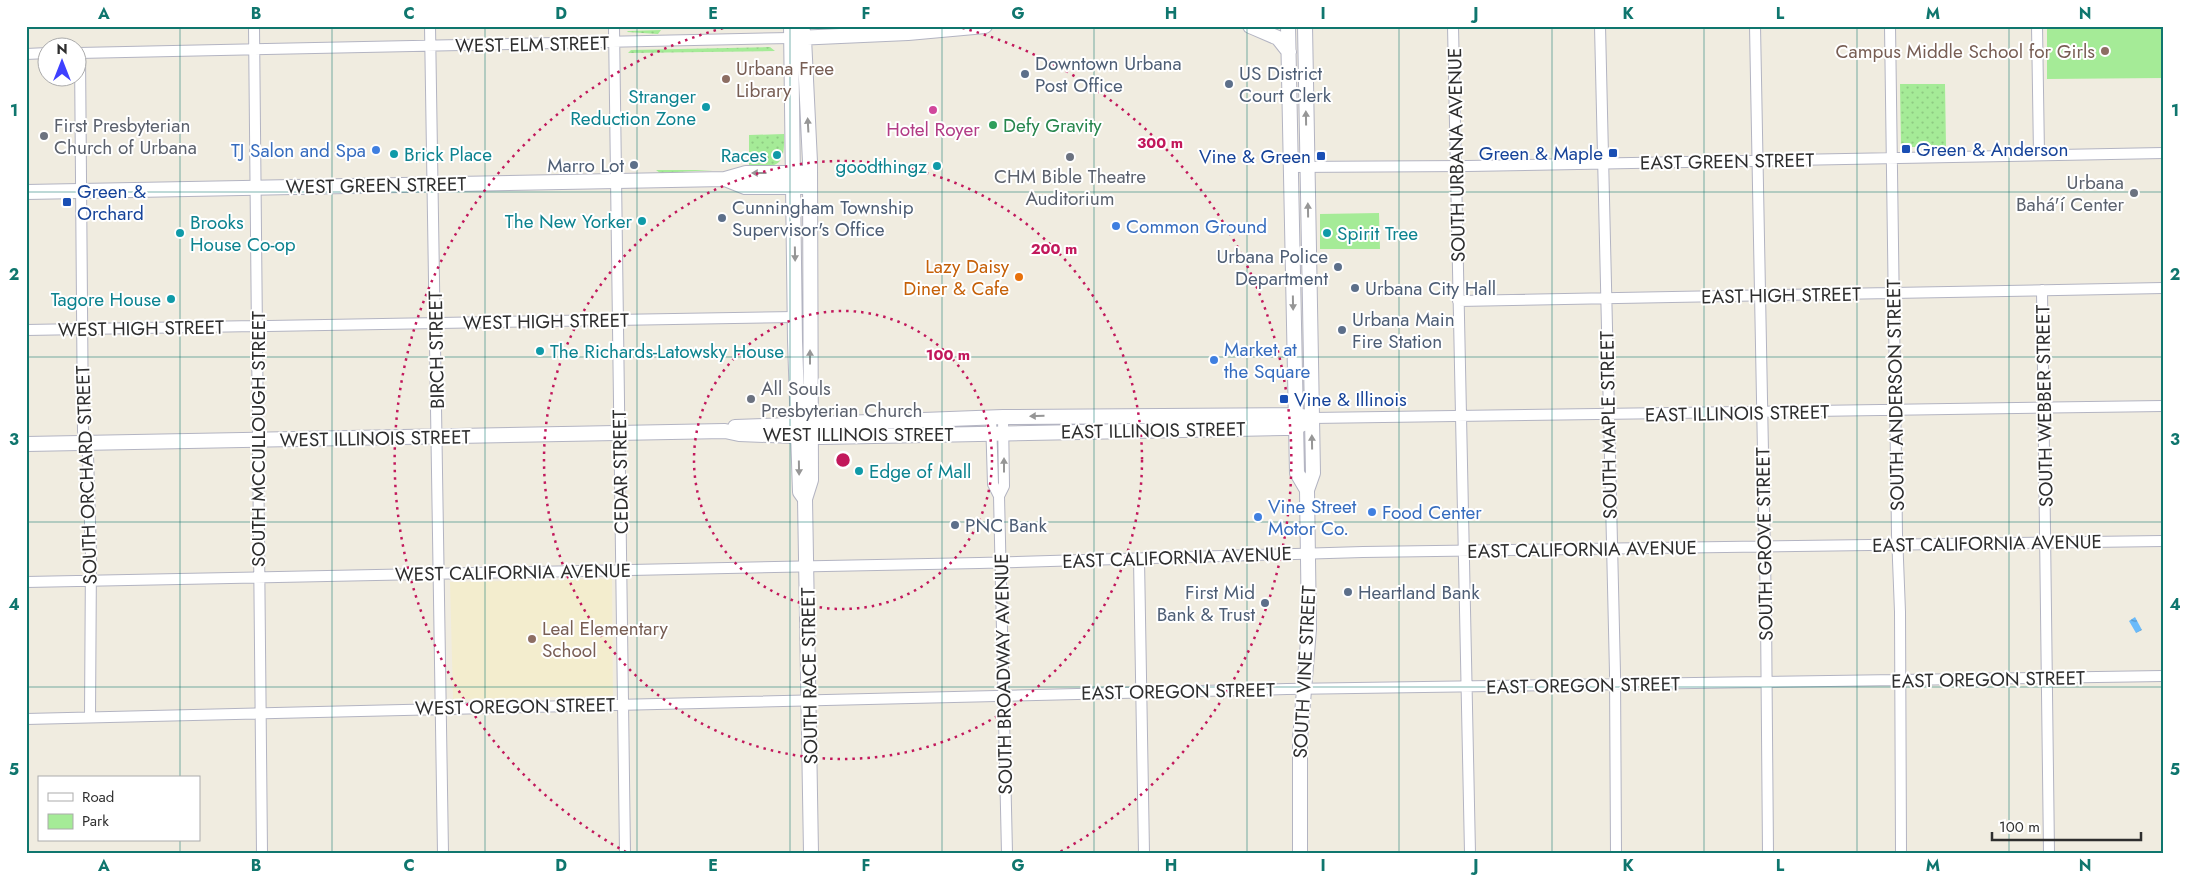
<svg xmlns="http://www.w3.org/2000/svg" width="2189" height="879" font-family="Jost,sans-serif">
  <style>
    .education { fill: #f3edce }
    .grass { fill: url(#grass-dots) }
    .park { fill: #a5eb97 }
    .water { fill: url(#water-waves) }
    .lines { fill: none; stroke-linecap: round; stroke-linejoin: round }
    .street-casing { stroke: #b3b4c2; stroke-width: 12 }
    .secondary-casing { stroke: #b3b4c2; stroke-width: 16 }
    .street { stroke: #fff; stroke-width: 10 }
    .secondary { stroke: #fff; stroke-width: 14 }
    .oneway { fill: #969696 }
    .grid { fill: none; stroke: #0f766e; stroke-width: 1; stroke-opacity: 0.55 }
    .ring { fill: none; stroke: #c2185b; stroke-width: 2.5; stroke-dasharray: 2.5 5 }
    .education-dot { fill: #8d6e63; stroke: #fff; stroke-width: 2 }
    .service-dot { fill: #5c6f8a; stroke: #fff; stroke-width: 2 }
    .culture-dot { fill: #0f9aa8; stroke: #fff; stroke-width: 2 }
    .hotel-dot { fill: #d1479c; stroke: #fff; stroke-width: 2 }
    .leisure-dot { fill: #2e9e5b; stroke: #fff; stroke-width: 2 }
    .worship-dot { fill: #6b7280; stroke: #fff; stroke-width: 2 }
    .transit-dot { fill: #1a4fb4; stroke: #fff; stroke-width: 2 }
    .shop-dot { fill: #3f7fe0; stroke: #fff; stroke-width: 2 }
    .food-dot { fill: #e8710a; stroke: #fff; stroke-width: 2 }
    .labels { text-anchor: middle; stroke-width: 4; stroke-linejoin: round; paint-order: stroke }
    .street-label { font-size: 19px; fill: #2e2e2e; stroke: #fff }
    .education-label { font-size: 19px; fill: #785e54; stroke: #fff; text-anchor: start }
    .service-label { font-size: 19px; fill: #4e5e75; stroke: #fff; text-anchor: start }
    .culture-label { font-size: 19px; fill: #0d838f; stroke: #fff; text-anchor: end }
    .worship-label { font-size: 19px; fill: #5b616d; stroke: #fff; text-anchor: start }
    .leisure-label { font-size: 19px; fill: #27864d; stroke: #fff; text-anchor: start }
    .hotel-label { font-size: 19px; fill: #b23c85; stroke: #fff }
    .transit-label { font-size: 19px; fill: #164399; stroke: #fff; text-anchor: start }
    .shop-label { font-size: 19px; fill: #366cbe; stroke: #fff; text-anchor: start }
    .food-label { font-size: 19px; fill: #c56008; stroke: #fff; text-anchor: end }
    .centre { fill: #c2185b; stroke: #fff; stroke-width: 2.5 }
    .ring-label { font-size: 15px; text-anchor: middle; font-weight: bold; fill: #c2185b; stroke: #fff; stroke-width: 4; stroke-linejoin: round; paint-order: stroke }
    .neatline { fill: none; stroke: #0f766e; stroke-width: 2 }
    .grid-label { font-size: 16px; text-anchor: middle; font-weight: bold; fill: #0f766e }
  </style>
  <defs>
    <pattern id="grass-dots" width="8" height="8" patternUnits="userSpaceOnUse" patternTransform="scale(1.25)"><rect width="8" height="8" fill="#a5eb97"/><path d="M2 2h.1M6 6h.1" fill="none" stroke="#8eca82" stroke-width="1.8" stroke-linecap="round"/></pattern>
    <pattern id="water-waves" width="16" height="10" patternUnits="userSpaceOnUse" patternTransform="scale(1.25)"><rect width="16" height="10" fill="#6abbfb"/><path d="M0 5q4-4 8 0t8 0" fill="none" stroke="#5898cc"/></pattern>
  </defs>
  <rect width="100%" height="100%" fill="#f0ece0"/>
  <path class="education" d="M612,579L613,696L453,699L450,582Z"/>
  <path class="grass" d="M661,30L658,34L627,32L628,31Z
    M770,47L775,51L628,53L631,50Z
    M1900,84H1945L1946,147H1901Z
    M784,134C785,167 779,167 749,167V135Z
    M656,170H713L660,173Z"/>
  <path class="park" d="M2047,26H2163V78L2047,79Z
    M1379,213L1380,249H1320V214Z"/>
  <path class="water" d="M2135,617L2142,630L2136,633L2129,621Z"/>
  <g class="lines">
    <g class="street-casing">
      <path id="street" d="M254,26L262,853
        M430,26L443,853
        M614,26L625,853
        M1453,26L1470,853
        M1600,26L1615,673L1616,853
        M1755,26L1766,613L1768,853
        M1890,26L1897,534L1900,612L1901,853
        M2037,26L2039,155
        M78,53L791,38
        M80,53L83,431L88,455L91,556L90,717
        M26,54L48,53
        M1290,167L1467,166L2163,153
        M2042,290L2049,853
        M1458,301L2163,288
        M26,330L796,317
        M991,418L993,484L999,496L1007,853
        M1312,418L2163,406
        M999,496L1004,486L1003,417
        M1139,559L1144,853
        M26,582L979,563L1363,552L2163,541
        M26,719L1287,689L2163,676"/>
    </g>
    <g class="secondary-casing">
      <path id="secondary" d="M791,26L795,341L800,492L805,499
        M802,26L804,38L810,162L811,480L805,499L811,853
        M1250,26L1278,38L1289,52
        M1288,26L1297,473L1307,490
        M796,38L908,33L985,26
        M725,179L745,187H803
        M26,192L725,179L746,173H810
        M735,427L1003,417L1295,415L1312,418
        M26,444L725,431L739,434L822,437L1284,428H1296L1312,418
        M1300,853V739L1309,629L1307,490L1313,473L1305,26"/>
    </g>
    <use href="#street" class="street"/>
    <use href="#secondary" class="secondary"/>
  </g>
  <defs><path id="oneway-solid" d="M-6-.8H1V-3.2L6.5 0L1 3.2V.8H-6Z" transform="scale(1.25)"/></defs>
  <g class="oneway">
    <use href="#oneway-solid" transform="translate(1306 118) rotate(-91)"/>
    <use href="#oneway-solid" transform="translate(808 125) rotate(-93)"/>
    <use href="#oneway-solid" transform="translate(759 173) rotate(180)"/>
    <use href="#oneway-solid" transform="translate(1308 210) rotate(-91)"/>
    <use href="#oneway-solid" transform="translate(795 254) rotate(89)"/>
    <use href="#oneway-solid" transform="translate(1293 303) rotate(89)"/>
    <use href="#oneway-solid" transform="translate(810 357) rotate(-90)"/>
    <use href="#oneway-solid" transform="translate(1037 416) rotate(179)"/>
    <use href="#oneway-solid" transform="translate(1312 442) rotate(-91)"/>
    <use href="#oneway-solid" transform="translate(1004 465) rotate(-90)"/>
    <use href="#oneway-solid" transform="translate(799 468) rotate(89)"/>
  </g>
  <path class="grid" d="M180,26V778M332,26V853M485,26V853M637,26V853M790,26V853M942,26V853M1094,26V853M1247,26V853M1399,26V853M1552,26V853M1704,26V853M1857,26V853M2009,26V853M26,192H2163M26,357H2163M26,522H2163M26,687H2163M180,840V853"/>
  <g class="ring">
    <circle cx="843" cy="460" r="149"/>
    <circle cx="843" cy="460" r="299"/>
    <path d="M626 852A448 448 0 0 1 731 26M955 26A448 448 0 0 1 1060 852"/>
  </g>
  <g class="education-dot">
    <circle cx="2105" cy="51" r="5"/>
    <circle cx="726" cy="79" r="5"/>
    <circle cx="532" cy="639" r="5"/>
  </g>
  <g class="service-dot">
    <circle cx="1025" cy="74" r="5"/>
    <circle cx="1229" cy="84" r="5"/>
    <circle cx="634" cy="165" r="5"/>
    <circle cx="722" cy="218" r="5"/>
    <circle cx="1338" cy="267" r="5"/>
    <circle cx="1355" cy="288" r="5"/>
    <circle cx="1342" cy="330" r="5"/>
    <circle cx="955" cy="525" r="5"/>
    <circle cx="1348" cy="592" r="5"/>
    <circle cx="1265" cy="603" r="5"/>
  </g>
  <g class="culture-dot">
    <circle cx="706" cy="107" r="5"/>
    <circle cx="394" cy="154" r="5"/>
    <circle cx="777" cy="155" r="5"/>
    <circle cx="937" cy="166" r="5"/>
    <circle cx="642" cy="221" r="5"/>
    <circle cx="180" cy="233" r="5"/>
    <circle cx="1327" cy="233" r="5"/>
    <circle cx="171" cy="299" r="5"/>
    <circle cx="540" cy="351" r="5"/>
    <circle cx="859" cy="471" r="5"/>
  </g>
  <circle class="hotel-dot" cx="933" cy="110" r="5"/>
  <circle class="leisure-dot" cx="993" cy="125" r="5"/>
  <g class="worship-dot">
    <circle cx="44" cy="136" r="5"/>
    <circle cx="1070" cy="157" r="5"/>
    <circle cx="2134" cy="193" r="5"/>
    <circle cx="751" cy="399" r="5"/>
  </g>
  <g class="transit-dot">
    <rect x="1901" y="144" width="10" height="10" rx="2.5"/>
    <rect x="1608" y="148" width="10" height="10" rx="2.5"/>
    <rect x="1316" y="151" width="10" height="10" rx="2.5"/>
    <rect x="62" y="197" width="10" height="10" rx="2.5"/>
    <rect x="1279" y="394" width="10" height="10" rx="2.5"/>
  </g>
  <g class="shop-dot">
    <circle cx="376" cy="150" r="5"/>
    <circle cx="1116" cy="226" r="5"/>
    <circle cx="1214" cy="360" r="5"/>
    <circle cx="1372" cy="512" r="5"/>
    <circle cx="1258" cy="517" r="5"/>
  </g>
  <circle class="food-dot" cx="1019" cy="277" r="5"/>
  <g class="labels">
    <g class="street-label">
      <text transform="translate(532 44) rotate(-1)" y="7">WEST ELM STREET</text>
      <text transform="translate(1456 155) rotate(-91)" y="7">SOUTH URBANA AVENUE</text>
      <text transform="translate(1727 161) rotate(-1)" y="7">EAST GREEN STREET</text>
      <text transform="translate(376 185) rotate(-1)" y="7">WEST GREEN STREET</text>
      <text transform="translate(1781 295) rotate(-1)" y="7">EAST HIGH STREET</text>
      <text transform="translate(546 321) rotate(-1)" y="7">WEST HIGH STREET</text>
      <text transform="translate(141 328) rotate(-1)" y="7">WEST HIGH STREET</text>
      <text transform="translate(436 350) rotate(-91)" y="7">BIRCH STREET</text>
      <text transform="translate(1895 395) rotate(-91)" y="7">SOUTH ANDERSON STREET</text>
      <text transform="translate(2044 406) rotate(-91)" y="7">SOUTH WEBBER STREET</text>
      <text transform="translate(1737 413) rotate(-1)" y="7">EAST ILLINOIS STREET</text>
      <text transform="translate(1608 425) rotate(-91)" y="7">SOUTH MAPLE STREET</text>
      <text transform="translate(1153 430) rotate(-1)" y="7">EAST ILLINOIS STREET</text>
      <text x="858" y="441">WEST ILLINOIS STREET</text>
      <text transform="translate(375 438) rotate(-1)" y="7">WEST ILLINOIS STREET</text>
      <text transform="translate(258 439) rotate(-90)" y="7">SOUTH MCCULLOUGH STREET</text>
      <text transform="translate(620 472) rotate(-91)" y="7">CEDAR STREET</text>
      <text transform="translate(86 475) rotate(-92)" y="7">SOUTH ORCHARD STREET</text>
      <text transform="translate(1987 543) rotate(-1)" y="7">EAST CALIFORNIA AVENUE</text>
      <text transform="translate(1764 544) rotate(-91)" y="7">SOUTH GROVE STREET</text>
      <text transform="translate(1582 549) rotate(-1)" y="7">EAST CALIFORNIA AVENUE</text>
      <text transform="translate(1177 557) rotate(-2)" y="7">EAST CALIFORNIA AVENUE</text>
      <text transform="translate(513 572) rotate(-1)" y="7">WEST CALIFORNIA AVENUE</text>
      <text transform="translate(1304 672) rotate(-87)" y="7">SOUTH VINE STREET</text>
      <text transform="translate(1003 674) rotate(-91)" y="7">SOUTH BROADWAY AVENUE</text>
      <text transform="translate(809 676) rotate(-91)" y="7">SOUTH RACE STREET</text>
      <text transform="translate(1988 679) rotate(-1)" y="7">EAST OREGON STREET</text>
      <text transform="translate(1583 685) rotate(-1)" y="7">EAST OREGON STREET</text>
      <text transform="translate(1178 691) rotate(-1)" y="7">EAST OREGON STREET</text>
      <text transform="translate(515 706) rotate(-1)" y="7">WEST OREGON STREET</text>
    </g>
    <g class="education-label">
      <text x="2095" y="58" text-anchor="end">Campus Middle School for Girls</text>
      <text x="736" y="75">Urbana Free<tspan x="736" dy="22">Library</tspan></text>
      <text x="542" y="635">Leal Elementary<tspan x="542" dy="22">School</tspan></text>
    </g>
    <g class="service-label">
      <text x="1035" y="70">Downtown Urbana<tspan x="1035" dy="22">Post Office</tspan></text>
      <text x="1239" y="80">US District<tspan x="1239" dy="22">Court Clerk</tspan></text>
      <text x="624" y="172" text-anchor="end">Marro Lot</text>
      <text x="732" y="214">Cunningham Township<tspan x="732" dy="22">Supervisor's Office</tspan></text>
      <text x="1328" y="263" text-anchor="end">Urbana Police<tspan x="1328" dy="22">Department</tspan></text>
      <text x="1365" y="295">Urbana City Hall</text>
      <text x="1352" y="326">Urbana Main<tspan x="1352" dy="22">Fire Station</tspan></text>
      <text x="965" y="532">PNC Bank</text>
      <text x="1255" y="599" text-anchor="end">First Mid<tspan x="1255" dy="22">Bank &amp; Trust</tspan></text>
      <text x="1358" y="599">Heartland Bank</text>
    </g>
    <g class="culture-label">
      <text x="696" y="103">Stranger<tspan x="696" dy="22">Reduction Zone</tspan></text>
      <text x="404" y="161" text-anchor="start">Brick Place</text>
      <text x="767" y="162">Races</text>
      <text x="927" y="173">goodthingz</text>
      <text x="632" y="228">The New Yorker</text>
      <text x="190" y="229" text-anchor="start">Brooks<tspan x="190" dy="22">House Co-op</tspan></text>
      <text x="1337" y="240" text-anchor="start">Spirit Tree</text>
      <text x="161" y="306">Tagore House</text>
      <text x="550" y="358" text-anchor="start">The Richards-Latowsky House</text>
      <text x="869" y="478" text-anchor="start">Edge of Mall</text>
    </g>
    <g class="worship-label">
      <text x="54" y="132">First Presbyterian<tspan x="54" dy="22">Church of Urbana</tspan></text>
      <text x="1070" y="183" text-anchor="middle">CHM Bible Theatre<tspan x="1070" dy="22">Auditorium</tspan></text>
      <text x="2124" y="189" text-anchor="end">Urbana<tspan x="2124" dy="22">Bahá'í Center</tspan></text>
      <text x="761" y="395">All Souls<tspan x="761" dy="22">Presbyterian Church</tspan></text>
    </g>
    <g class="leisure-label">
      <text x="1003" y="132">Defy Gravity</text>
    </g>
    <g class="hotel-label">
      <text x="933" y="136">Hotel Royer</text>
    </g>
    <g class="transit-label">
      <text x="1916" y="156">Green &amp; Anderson</text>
      <text x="1603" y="160" text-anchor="end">Green &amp; Maple</text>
      <text x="1311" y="163" text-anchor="end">Vine &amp; Green</text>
      <text x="77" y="198">Green &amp;<tspan x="77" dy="22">Orchard</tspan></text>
      <text x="1294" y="406">Vine &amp; Illinois</text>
    </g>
    <g class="shop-label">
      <text x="366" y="157" text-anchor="end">TJ Salon and Spa</text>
      <text x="1126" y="233">Common Ground</text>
      <text x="1224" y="356">Market at<tspan x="1224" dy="22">the Square</tspan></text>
      <text x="1268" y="513">Vine Street<tspan x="1268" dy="22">Motor Co.</tspan></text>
      <text x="1382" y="519">Food Center</text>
    </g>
    <g class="food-label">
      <text x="1009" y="273">Lazy Daisy<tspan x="1009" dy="22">Diner &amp; Cafe</tspan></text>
    </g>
  </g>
  <circle cx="843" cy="460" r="8" class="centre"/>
  <g class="ring-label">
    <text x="1160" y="148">300 m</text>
    <text x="1054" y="254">200 m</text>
    <text x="948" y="360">100 m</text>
  </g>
  <rect width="2189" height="879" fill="none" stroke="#ffffff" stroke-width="55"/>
  <rect x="38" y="776" width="162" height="65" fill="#ffffff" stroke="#ababab"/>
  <rect x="48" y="793" width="25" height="8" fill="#ffffff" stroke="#ababab"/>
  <text x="82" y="802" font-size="15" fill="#2e2e2e">Road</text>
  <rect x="48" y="814" width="25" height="15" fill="#a5eb97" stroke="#ababab"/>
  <text x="82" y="826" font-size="15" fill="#2e2e2e">Park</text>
  <g transform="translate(62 62)"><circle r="24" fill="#ffffff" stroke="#ababab"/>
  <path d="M0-4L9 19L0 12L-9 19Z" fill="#3e40ff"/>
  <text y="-8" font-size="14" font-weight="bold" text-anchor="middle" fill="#2e2e2e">N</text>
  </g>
  <path d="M1992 832v8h149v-8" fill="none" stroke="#2e2e2e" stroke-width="2.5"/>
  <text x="1999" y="832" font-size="15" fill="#2e2e2e" stroke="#ffffff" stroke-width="4" paint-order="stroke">100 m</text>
  <rect x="28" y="28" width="2134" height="824" class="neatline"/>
  <g class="grid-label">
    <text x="104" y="19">A</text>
    <text x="256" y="19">B</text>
    <text x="409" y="19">C</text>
    <text x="561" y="19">D</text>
    <text x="713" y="19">E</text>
    <text x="866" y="19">F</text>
    <text x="1018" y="19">G</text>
    <text x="1171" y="19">H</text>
    <text x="1323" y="19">I</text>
    <text x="1476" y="19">J</text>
    <text x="1628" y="19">K</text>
    <text x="1780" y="19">L</text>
    <text x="1933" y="19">M</text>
    <text x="2085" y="19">N</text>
    <text x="14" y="116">1</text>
    <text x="2175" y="116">1</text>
    <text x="14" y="280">2</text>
    <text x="2175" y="280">2</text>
    <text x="14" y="445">3</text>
    <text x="2175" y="445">3</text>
    <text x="14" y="610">4</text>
    <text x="2175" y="610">4</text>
    <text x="14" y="775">5</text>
    <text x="2175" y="775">5</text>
    <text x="104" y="871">A</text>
    <text x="256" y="871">B</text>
    <text x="409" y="871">C</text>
    <text x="561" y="871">D</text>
    <text x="713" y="871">E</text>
    <text x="866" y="871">F</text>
    <text x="1018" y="871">G</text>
    <text x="1171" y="871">H</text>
    <text x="1323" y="871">I</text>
    <text x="1476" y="871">J</text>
    <text x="1628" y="871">K</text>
    <text x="1780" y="871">L</text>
    <text x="1933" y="871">M</text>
    <text x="2085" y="871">N</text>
  </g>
</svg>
